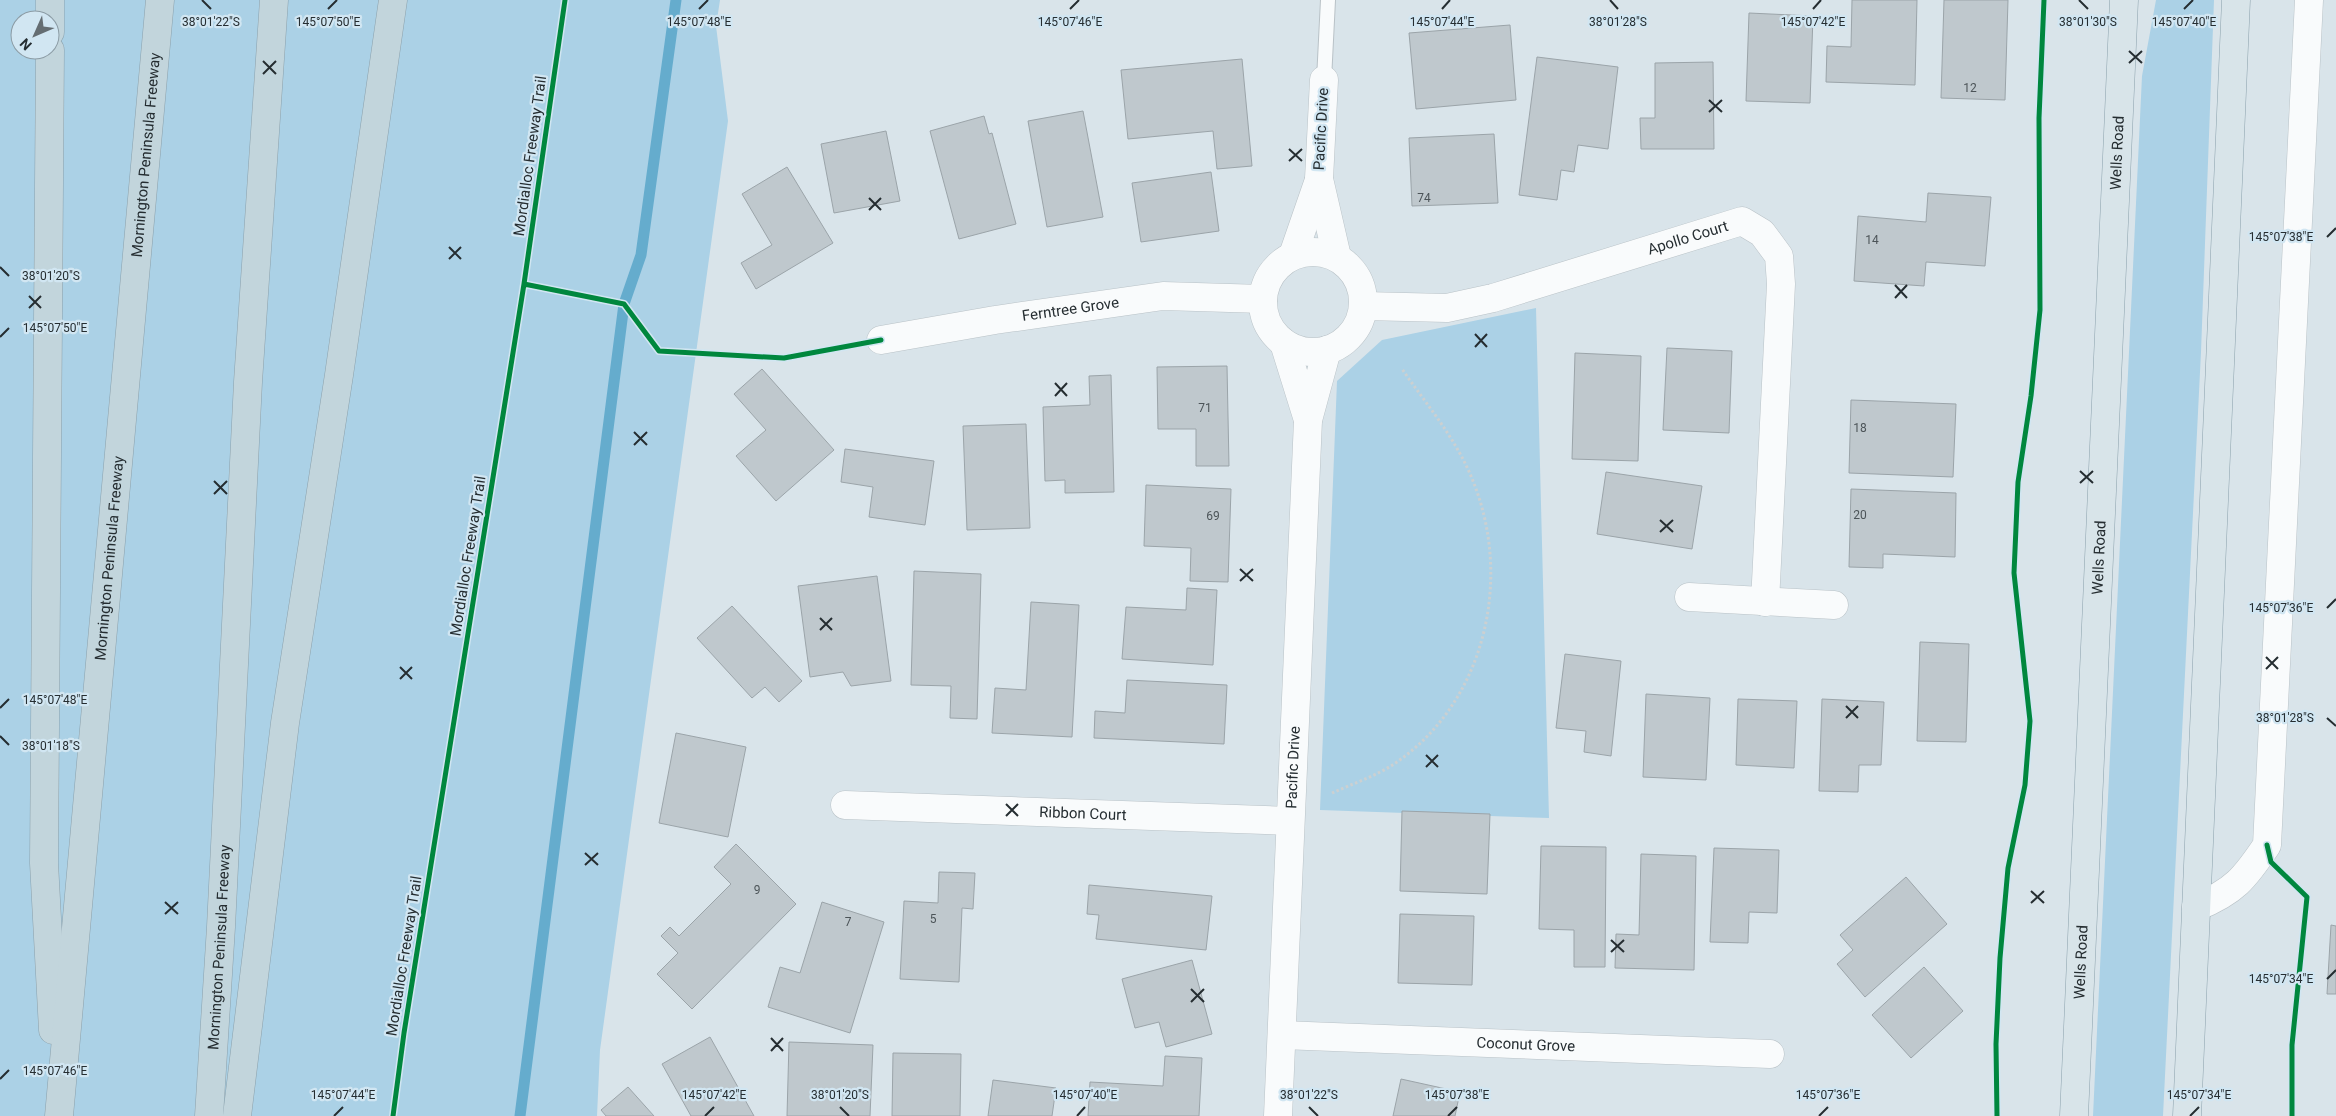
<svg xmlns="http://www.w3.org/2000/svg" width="2336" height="1116" font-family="Roboto,sans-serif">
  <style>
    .green { fill: #abd1e6; fill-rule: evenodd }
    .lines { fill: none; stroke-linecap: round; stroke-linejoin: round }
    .stream { stroke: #65accd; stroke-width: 11 }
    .building { fill: #bfc8cd; stroke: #9ba4a9 }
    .service-casing { stroke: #b9c2c7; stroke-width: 16 }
    .minor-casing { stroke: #b9c2c7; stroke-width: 29 }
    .primary-casing { stroke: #8ba1ac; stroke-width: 29 }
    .motorway-casing { stroke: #8ba1ac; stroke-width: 29 }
    .path { stroke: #ccd0d1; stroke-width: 3; stroke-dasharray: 2.5 2.5; stroke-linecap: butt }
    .service { stroke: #f9fbfc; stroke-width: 14 }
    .minor { stroke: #f9fbfc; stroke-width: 28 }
    .primary { stroke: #d8e4e9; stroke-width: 28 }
    .motorway { stroke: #c2d5dc; stroke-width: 28 }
    .cycleway-casing { stroke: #d1e6f2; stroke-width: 8 }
    .cycleway { stroke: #00873e; stroke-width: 5 }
    .ticks { fill: none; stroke: #252d31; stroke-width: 2 }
    .labels { text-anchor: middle; stroke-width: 4.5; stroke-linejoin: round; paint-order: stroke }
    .number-label { font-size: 12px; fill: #4c5458 }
    .street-label { font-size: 15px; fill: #252d31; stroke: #d1e6f2 }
    .ticks-label { font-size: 12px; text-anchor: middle; fill: #252d31; stroke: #d1e6f2; stroke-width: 4.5; stroke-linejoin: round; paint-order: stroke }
  </style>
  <rect width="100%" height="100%" fill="#d9e4ea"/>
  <path class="green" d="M0,0H720L716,26L728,121L600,1050L597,1116H0ZM20,20H50V50H20Z
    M2156,0H2214L2201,352L2163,1116H2093L2142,76Z
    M1536,308L1549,818L1320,810L1337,381L1382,340Z"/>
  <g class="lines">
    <path class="stream" d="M520,1116L624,304L641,255L676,0"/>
  </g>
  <path class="building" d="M1852,0H1917L1915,85L1826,82L1827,46L1851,47Z
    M1944,0H2008L2005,100L1941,98Z
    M1749,13L1813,16L1810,103L1746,101Z
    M1510,25L1516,100L1416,109L1409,33Z
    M1537,57L1618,67L1608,149L1578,145L1574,172L1561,170L1557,200L1519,195Z
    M1242,59L1252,166L1217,169L1213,131L1128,139L1121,70Z
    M1713,62L1714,149H1641L1640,118H1655V63Z
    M1083,111L1103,217L1047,227L1028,121Z
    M984,116L989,134L992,133L1016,224L959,239L930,131Z
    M886,131L900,201L834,213L821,144Z
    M1494,134L1498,203L1412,206L1409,138Z
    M787,167L833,243L756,289L741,263L772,245L742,194Z
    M1211,172L1219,231L1141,242L1132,183Z
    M1928,193L1991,197L1985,266L1926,262L1924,286L1854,281L1858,216L1926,222Z
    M1667,348L1732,351L1729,433L1663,430Z
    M1575,353L1641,356L1638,461L1572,459Z
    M1227,366L1229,466H1196V429H1158L1157,367Z
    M762,369L834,450L776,501L736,456L766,430L734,394Z
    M1111,375L1114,492L1065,493V480L1045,481L1043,407L1090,405L1089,376Z
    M1851,400L1956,404L1953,477L1849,473Z
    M1026,424L1030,528L967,530L963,426Z
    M845,449L934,461L925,525L869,517L873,487L841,482Z
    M1606,472L1702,486L1692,549L1597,534Z
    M1146,485L1231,489L1228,582L1190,581L1191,548L1144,546Z
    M1851,489L1956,493L1955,557L1883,554V568L1849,567Z
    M914,571L981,574L977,719L950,718L951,686L911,685Z
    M877,576L891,681L851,686L843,672L810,677L798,586Z
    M1187,588L1217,590L1213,665L1122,659L1126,607L1186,610Z
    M1031,602L1079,605L1072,737L992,733L995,688L1026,690Z
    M732,606L802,681L779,702L765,687L752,698L697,638Z
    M1920,642L1969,644L1966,742L1917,741Z
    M1565,654L1621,661L1611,756L1584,752L1586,731L1556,728Z
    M1127,680L1227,685L1224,744L1094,738L1095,711L1125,713Z
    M1646,694L1710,698L1706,780L1643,777Z
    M1738,699L1797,701L1794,768L1736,765Z
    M1822,699L1884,702L1881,765H1859L1858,792L1819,791Z
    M676,733L746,747L728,837L659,823Z
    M1402,811L1490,814L1487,894L1400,891Z
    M736,844L796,904L692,1009L657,974L678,953L661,936L670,927L679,936L731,884L714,867Z
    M1541,846L1606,847L1605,967H1574V930L1539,929Z
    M1714,848L1779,850L1777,913L1749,912L1748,943L1710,942Z
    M1641,854L1696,856L1694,970L1615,968L1616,934L1639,935Z
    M939,872L975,873L973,909L962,908L959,982L900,979L904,901L938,903Z
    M1906,877L1947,924L1865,997L1837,964L1853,950L1840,935Z
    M1089,885L1212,896L1206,950L1096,939L1099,915L1087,914Z
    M822,902L884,922L850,1033L768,1007L780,967L800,973Z
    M1400,914L1474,916L1472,985L1398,983Z
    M2331,925L2336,926V994H2327Z
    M1192,960L1212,1034L1166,1047L1159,1022L1135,1028L1122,979Z
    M1924,967L1963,1011L1911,1058L1872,1015Z
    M710,1037L754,1116H691L662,1064Z
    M789,1042L873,1045L870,1116H787Z
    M893,1053L961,1054L960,1116H892Z
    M1165,1056L1202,1058L1199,1116H1088L1090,1082L1163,1086Z
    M1401,1079L1460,1092L1455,1116H1393Z
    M993,1080L1056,1088L1052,1116H988Z
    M628,1087L654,1116H606L601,1110Z"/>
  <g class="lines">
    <g class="service-casing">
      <path id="service" d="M1324,80L1328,0"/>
    </g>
    <g class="minor-casing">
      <g id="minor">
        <path d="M1324,80L1319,179L1337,257"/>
        <circle cx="1313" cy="302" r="50"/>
        <path d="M1293,255L1319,180"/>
        <path id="s1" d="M1364,306L1447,308L1493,298L1742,221L1762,233L1779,256L1781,284L1765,602"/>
        <path id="s2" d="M881,340L995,320L1163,296L1263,299"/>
        <path d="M1284,343L1308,420"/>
        <path d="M1689,597L1834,605"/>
        <path id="s3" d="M845,805L1290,821"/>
        <path d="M2196,907C2234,892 2245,878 2267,845L2309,0"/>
        <path id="s4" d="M1282,1035L1770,1054"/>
        <path id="s5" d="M1278,1116L1308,420L1327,350"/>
      </g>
    </g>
    <g class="primary-casing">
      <g id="primary">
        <path id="s6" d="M2074,1116L2124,0"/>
        <path d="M2187,1116L2236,0"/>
      </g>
    </g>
    <g class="motorway-casing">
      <g id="motorway">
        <path d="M50,32V0"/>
        <path d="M50,50L44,863L53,1030"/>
        <path id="s7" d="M59,1116L160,0"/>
        <path id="s8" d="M209,1116L221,927L248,382L274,0"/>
        <path d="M237,1116L285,723L339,375L393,0"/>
      </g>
    </g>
    <path class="path" d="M1332,793C1352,784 1376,776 1394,764C1485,703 1513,580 1473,481C1457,440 1427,405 1402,369"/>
    <use href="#service" class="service"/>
    <use href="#minor" class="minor"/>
    <use href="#primary" class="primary"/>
    <use href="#motorway" class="motorway"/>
    <g class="cycleway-casing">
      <path id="cycleway" d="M524,284L624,304L659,351L784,358L881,340
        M2267,845L2271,862L2307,897L2292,1045V1116
        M393,1116L404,1033L524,284L565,0
        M1997,1116L1996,1044L2000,958L2008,868L2025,785L2030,721L2014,573L2018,482L2031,396L2040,310L2039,118L2044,0"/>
    </g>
    <use href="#cycleway" class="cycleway"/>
  </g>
  <path class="ticks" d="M202,0L211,9M1610,0L1618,9M2079,0L2088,9M328,9L337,0M699,9L708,0M1070,9L1079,0M1442,9L1450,0M1813,9L1821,0M2184,9L2193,0M2129,51L2142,63M263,61L276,74M2129,63L2142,51M263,74L276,61M1709,100L1722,112M1709,112L1722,100M1289,149L1302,161M1289,161L1302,149M869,198L881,210M869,210L881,198M2327,237L2336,228M449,247L461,259M449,259L461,247M0,267L9,276M1895,285L1907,298M29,296L41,308M1895,298L1907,285M29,308L41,296M1475,334L1487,347M0,337L9,328M1475,347L1487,334M1055,383L1067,396M1055,396L1067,383M634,432L647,445M634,445L647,432M2080,471L2093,483M214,481L227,494M2080,483L2093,471M214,494L227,481M1660,520L1673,532M1660,532L1673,520M1240,569L1253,581M1240,581L1253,569M2327,608L2336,599M820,618L832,630M820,630L832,618M2266,657L2278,669M400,667L412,679M2266,669L2278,657M400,679L412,667M1846,706L1858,718M0,708L9,699M1846,718L1858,706M2327,718L2336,726M0,736L9,745M1426,755L1438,767M1426,767L1438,755M1006,804L1018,816M1006,816L1018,804M585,853L598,865M585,865L598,853M2031,891L2044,903M165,902L178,914M2031,903L2044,891M165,914L178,902M1611,940L1624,952M1611,952L1624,940M2327,979L2336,970M1191,989L1204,1002M1191,1002L1204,989M771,1038L783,1051M771,1051L783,1038M0,1079L9,1070M840,1107L849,1116M1309,1107L1318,1116M334,1116L343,1107M705,1116L714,1107M1077,1116L1085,1107M1448,1116L1457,1107M1819,1116L1828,1107M2190,1116L2199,1107"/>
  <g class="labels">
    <g class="number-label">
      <text x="1970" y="92">12</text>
      <text x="1424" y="202">74</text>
      <text x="1872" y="244">14</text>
      <text x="1205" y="412">71</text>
      <text x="1860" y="432">18</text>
      <text x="1860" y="519">20</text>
      <text x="1213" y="520">69</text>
      <text x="757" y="894">9</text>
      <text x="933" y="923">5</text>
      <text x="848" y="926">7</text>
    </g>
    <g class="street-label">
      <text transform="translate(1321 129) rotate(-87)" y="5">Pacific Drive</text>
      <text dy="5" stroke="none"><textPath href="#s6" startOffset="964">Wells Road</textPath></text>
      <text dy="5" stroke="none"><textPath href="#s7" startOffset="965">Mornington Peninsula Freeway</textPath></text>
      <text transform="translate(530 156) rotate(-82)" y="5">Mordialloc Freeway Trail</text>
      <text dy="5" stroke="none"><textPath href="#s1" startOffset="334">Apollo Court</textPath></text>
      <text dy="5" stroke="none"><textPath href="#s2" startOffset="192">Ferntree Grove</textPath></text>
      <text transform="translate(468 556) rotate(-81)" y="5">Mordialloc Freeway Trail</text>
      <text dy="5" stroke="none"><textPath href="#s7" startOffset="560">Mornington Peninsula Freeway</textPath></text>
      <text dy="5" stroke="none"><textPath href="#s6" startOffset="559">Wells Road</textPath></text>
      <text dy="5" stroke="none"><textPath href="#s5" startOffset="349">Pacific Drive</textPath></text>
      <text dy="5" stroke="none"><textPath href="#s3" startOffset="238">Ribbon Court</textPath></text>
      <text dy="5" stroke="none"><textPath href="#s8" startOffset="169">Mornington Peninsula Freeway</textPath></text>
      <text transform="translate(404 956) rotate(-81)" y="5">Mordialloc Freeway Trail</text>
      <text dy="5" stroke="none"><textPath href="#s6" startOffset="154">Wells Road</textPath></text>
      <text dy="5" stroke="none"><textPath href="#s4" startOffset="244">Coconut Grove</textPath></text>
    </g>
  </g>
  <g class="ticks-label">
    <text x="211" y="26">38°01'22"S</text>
    <text x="328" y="26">145°07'50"E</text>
    <text x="699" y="26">145°07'48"E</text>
    <text x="1070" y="26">145°07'46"E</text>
    <text x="1442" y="26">145°07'44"E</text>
    <text x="1618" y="26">38°01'28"S</text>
    <text x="1813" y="26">145°07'42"E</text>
    <text x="2088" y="26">38°01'30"S</text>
    <text x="2184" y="26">145°07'40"E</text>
    <text x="2281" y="241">145°07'38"E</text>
    <text x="51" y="280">38°01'20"S</text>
    <text x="55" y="332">145°07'50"E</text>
    <text x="2281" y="612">145°07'36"E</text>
    <text x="55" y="704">145°07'48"E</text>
    <text x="2285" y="722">38°01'28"S</text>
    <text x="51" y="750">38°01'18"S</text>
    <text x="2281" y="983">145°07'34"E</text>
    <text x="55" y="1075">145°07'46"E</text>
    <text x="343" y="1099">145°07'44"E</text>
    <text x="714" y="1099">145°07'42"E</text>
    <text x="1085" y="1099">145°07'40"E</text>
    <text x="1457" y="1099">145°07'38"E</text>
    <text x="1828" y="1099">145°07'36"E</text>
    <text x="840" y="1099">38°01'20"S</text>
    <text x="1309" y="1099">38°01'22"S</text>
    <text x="2199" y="1099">145°07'34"E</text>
  </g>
  <g transform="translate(35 35) rotate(225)"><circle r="24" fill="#d1e6f2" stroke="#8c9ca5"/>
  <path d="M0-4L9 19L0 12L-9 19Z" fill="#646d72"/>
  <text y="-8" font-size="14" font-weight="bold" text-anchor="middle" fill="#252d31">N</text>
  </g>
</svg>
